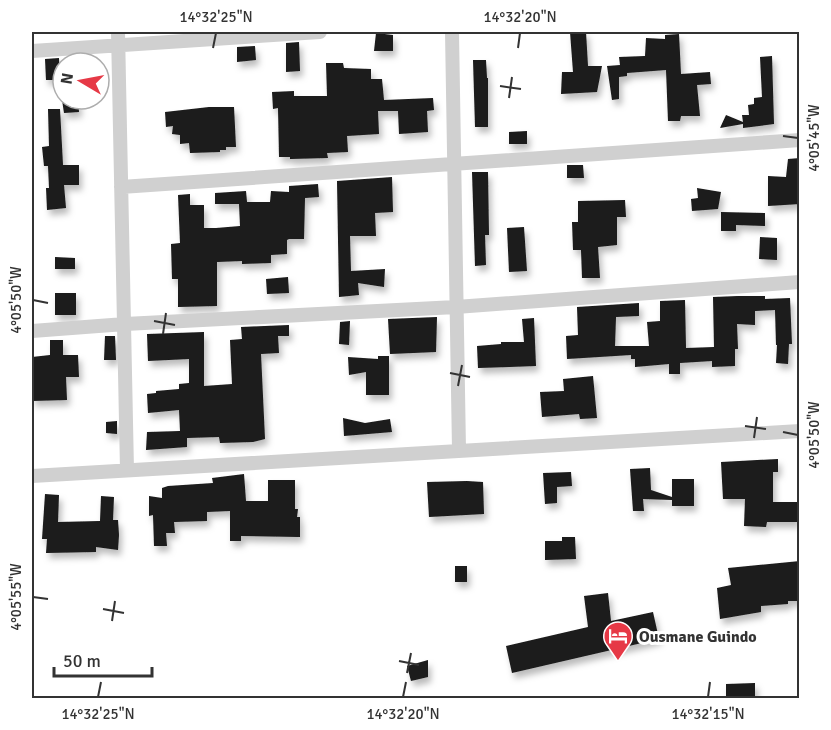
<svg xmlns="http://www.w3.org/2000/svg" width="831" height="730" font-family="Signika,sans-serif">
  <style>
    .building { fill: #1a1a1a; filter: url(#shadow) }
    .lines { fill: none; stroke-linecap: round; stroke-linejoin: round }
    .minor { stroke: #d0d0d0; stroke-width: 14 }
    .ticks { fill: none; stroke: #333; stroke-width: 2 }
    .labels { text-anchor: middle; stroke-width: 6; stroke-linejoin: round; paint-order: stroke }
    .poi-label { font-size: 16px; font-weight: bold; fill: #333; stroke: #fff; text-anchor: start }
    .neatline { fill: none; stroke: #333; stroke-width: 2 }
    .ticks-label { font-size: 15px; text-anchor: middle; fill: #333 }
  </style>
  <defs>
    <filter id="shadow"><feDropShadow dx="3" dy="5.5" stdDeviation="3" flood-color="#0004"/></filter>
  </defs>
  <rect width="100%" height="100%" fill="#fff"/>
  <path class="building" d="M570,32H586L588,66H602L597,92L561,94L562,72H573Z
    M376,33L393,35V51H374Z
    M679,34L681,74L710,72L711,84L697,85L700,116H681L680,121H668L666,70L627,73V76L619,77V99L612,100L607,66L620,65L619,57L645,56L646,38L665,39V35Z
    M299,42L300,71L286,72V43Z
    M255,46L256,60L237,62V47Z
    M772,56L774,124L743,128V124L720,128L726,115L743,122L742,115H749L748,105L754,104V98L762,97L760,57Z
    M59,58L60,80H46L45,59Z
    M473,60H486L487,78H488V127H475Z
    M326,63H343L344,68L371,69V79H382L384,100L433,98L434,110L427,111L428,132L399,134L398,111H378L379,134L347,136L348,152L327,153L328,158L290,159V157H279L278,108L273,109L272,92L294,91V96H327Z
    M78,99L79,112L64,113L62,100Z
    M209,107H234L236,147H226V150H220V152L190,153L189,143L180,144V135L172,134L173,126L166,127L165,112Z
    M48,109H60L63,165H79V185H64L66,208L47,210L46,188H49L48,166H44L42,147L49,146Z
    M527,131V144H509V132Z
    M800,158V204L768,206V176L786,177L788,159Z
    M567,165H583L584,178H567Z
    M472,172H488L489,235H485L486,265L475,266Z
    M392,177L393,212L375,213L376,236H350L351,271L385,269L384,287L358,283L359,295L339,297L337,181Z
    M318,184L319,197L305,198L304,239H289L287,240V254L271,255V263L242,264V261L217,262V306L178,307V279H172L171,244L180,243L178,195L190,194V205H204V228H216L240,226L239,204H215V193L246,191L247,202H270L271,191L289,192V186Z
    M697,188L721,192L718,209L692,211L691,199L698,198Z
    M625,200L626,217H617V245L598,247L600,278H582L581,250H573L572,222H578V201Z
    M721,212L765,213V226L736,225V231H721Z
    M524,227L527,271L509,272L507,228Z
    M760,237L777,238V260L759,259Z
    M55,257L75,258V269H55Z
    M288,277L289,293L267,294L266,279Z
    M55,293H76V315H55Z
    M738,296H765V299L790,298L792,344H789L788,364L776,363L777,345H776L775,310L755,311V325L737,324L738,349H735V366L712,367V361L680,363V374H669V364L635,367V359H631V355L567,359L566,336L578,335L577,307L639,303V316L616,317L615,346H649L647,322L660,321V301L685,300L686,348L714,347L713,297Z
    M437,317L436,352L390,354L388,319Z
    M534,318L536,366L478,368L477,346L501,344V342H524L522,319Z
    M350,321L349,345L339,344L340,322Z
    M289,325V336H278L279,353L261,354L265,439L253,442L220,443L219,437L187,438V447L146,450L147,432L180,431L179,410L148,413L147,394L156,393V391L179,389V384L189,383V359L148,361L147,334L204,332V386L232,384L230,340L242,339L241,327Z
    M105,336H115L116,360H104Z
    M50,340H63V355H78L79,377H66L67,400L32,401V357L50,355Z
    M378,356H389V395H366V372L349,375L348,357L378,359Z
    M593,376L597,418L580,419L579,414L542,417L540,392L564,391L563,379Z
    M343,418L365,423L390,419L392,432L344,436Z
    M117,421V434L106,433V422Z
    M778,459V472H773V502H797V522H767L766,527L744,526L745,499H723L721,462Z
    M650,468L651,490L672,497V500L643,499L644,511H633L630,469Z
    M571,472L572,486L557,487V503L545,504L543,473Z
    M244,474L246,501H268V480H295V509H298L297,517H300V537L241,536V541H230V511L207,512V521L174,522L175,533H166L167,546H154L153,515L149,516V496L162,498V488L168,486L213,483L212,478Z
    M672,479H694V506H672Z
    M467,481L483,482L484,514L429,517L427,482Z
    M45,494L59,495L58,522L100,521L101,496L114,497L113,520H118L119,535L118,550L96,547V552L46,553L47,539H42Z
    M562,537H575L576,559L545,560V541H562Z
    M800,561V601H788V604L761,606V612L720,619L717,588L731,585L728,568Z
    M455,566H467V582H455Z
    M608,593L611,621L653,612L659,639L512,673L506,646L588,627L584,596Z
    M428,660V677L411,681L407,666Z
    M755,683V699H726V684Z"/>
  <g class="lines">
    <path class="minor" d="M118,32L127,470
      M452,32L459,450
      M32,51L320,32
      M121,187L800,140
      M32,331L125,324L456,307L800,282
      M32,476L800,431"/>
  </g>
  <path class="ticks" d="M213,48L216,33M518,48L520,33M500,86L521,89M509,98L512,77M783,136L798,138M33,300L48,303M154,321L175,325M163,334L166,313M450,373L470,377M458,386L462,365M745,426L766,429M783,432L798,435M754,438L757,417M33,597L48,599M103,609L124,613M112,621L115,601M399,661L419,665M407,673L411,653M98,697L101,682M403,697L406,682M708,697L710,682"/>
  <defs>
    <g id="hotel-pin" transform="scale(1.5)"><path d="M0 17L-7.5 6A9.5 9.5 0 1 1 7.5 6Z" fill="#e63946" stroke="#fff"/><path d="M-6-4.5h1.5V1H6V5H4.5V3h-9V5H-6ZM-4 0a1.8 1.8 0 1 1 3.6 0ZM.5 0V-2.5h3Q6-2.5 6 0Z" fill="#fff"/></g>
  </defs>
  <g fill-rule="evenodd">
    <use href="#hotel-pin" x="618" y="636"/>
  </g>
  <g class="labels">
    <g class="poi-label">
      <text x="639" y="642">Ousmane Guindo</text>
    </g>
  </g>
  <rect width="831" height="730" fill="none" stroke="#ffffff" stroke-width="66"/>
  <g transform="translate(81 81) rotate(280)"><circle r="28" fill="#ffffff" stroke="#adadad" stroke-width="1.5"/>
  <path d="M0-4.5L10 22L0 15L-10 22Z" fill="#e63946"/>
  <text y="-9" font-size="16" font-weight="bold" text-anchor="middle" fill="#333333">N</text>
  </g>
  <path d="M54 667v9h98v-9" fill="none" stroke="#333333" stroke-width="3"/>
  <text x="63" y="667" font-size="18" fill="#333333" stroke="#ffffff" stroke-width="4.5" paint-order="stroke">50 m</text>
  <rect x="33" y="33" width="765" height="664" class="neatline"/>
  <g class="ticks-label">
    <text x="216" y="22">14°32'25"N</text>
    <text x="520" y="22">14°32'20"N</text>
    <text transform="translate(814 138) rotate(-90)" y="5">4°05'45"W</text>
    <text transform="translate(16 300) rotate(-90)" y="5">4°05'50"W</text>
    <text transform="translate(814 435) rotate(-90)" y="5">4°05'50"W</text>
    <text transform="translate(16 597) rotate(-90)" y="5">4°05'55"W</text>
    <text x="98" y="719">14°32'25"N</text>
    <text x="403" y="719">14°32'20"N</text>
    <text x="708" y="719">14°32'15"N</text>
  </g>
</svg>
